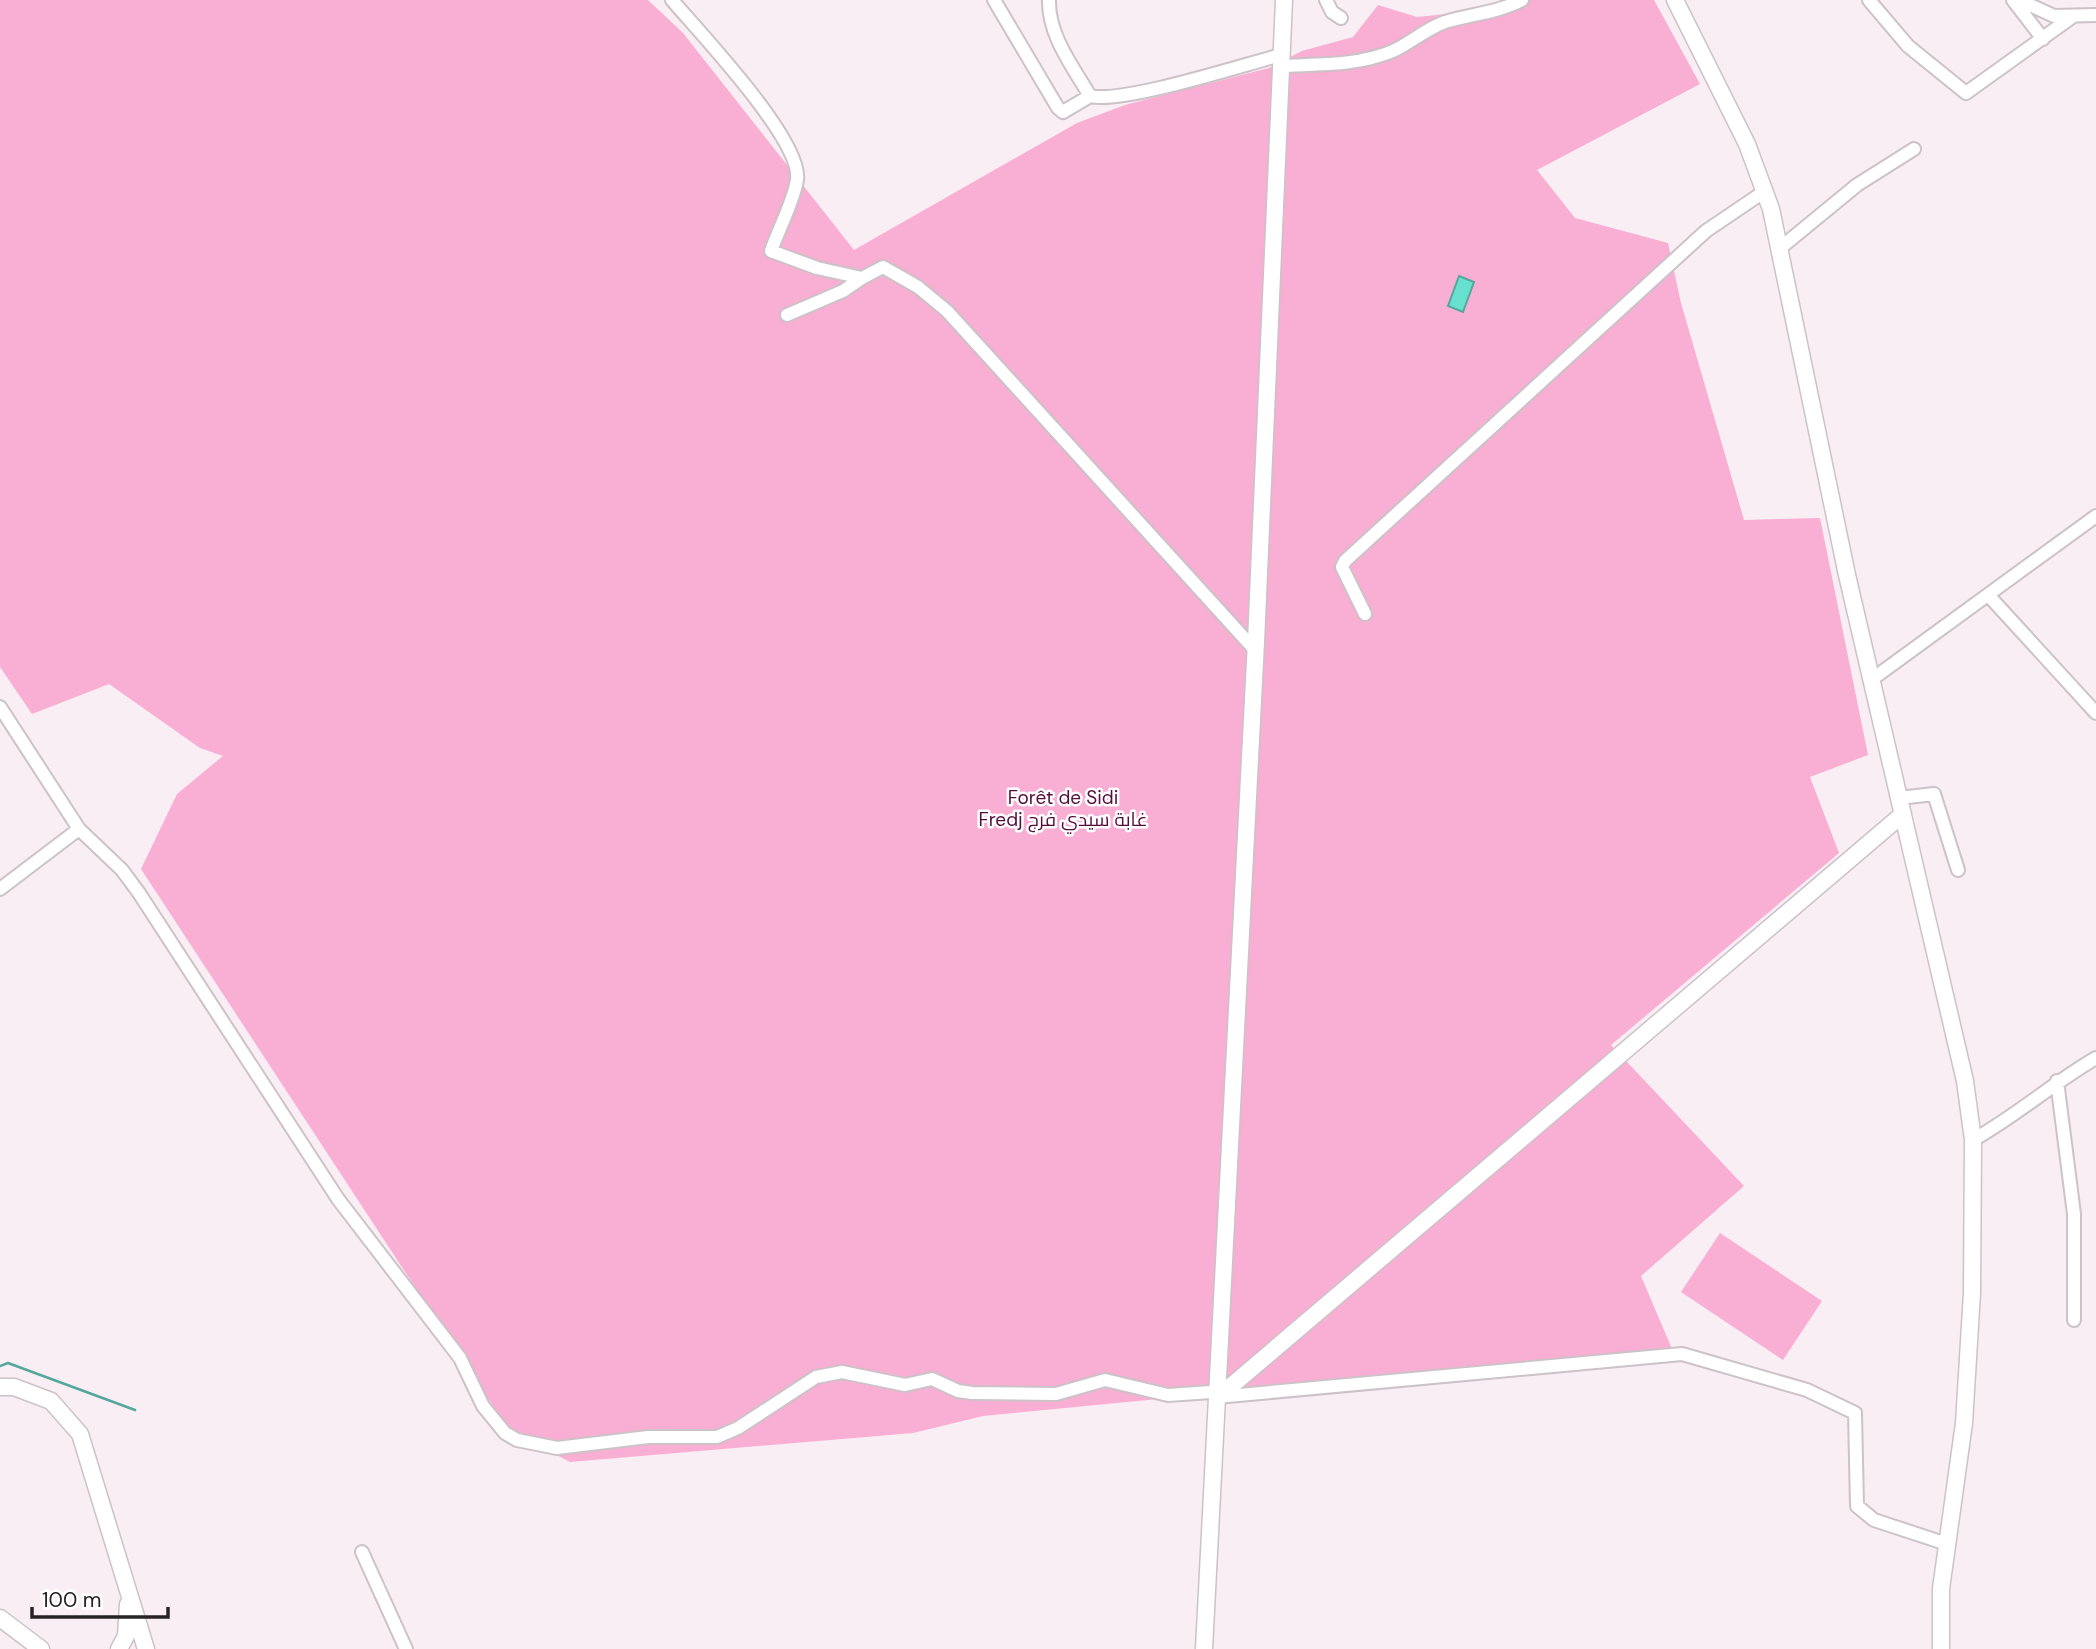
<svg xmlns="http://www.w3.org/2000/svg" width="2096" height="1649" font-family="'DM Sans',Cairo,sans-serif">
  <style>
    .green { fill: #f9aed4 }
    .water { fill: #67e0cf; stroke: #54a79c; stroke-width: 2 }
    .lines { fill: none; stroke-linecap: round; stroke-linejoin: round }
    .stream { stroke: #54a79c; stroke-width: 2.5 }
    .minor-casing { stroke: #ccc2c7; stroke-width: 16 }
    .major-casing { stroke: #ccc2c7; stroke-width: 19 }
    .minor { stroke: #fff; stroke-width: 12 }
    .major { stroke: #fff; stroke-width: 16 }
    .labels { text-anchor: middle; stroke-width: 5; stroke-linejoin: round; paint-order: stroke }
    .park-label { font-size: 19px; fill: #540d3a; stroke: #fff }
  </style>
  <rect width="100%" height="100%" fill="#f9eef3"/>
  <path class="green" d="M0,0H648L683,33L854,250L1077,123L1125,105L1269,68L1302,51L1353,37L1378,5L1417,17L1466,12L1511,0H1654L1700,84L1537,170L1575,218L1668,243L1681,303L1744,520L1820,518L1868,755L1810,777L1839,853L1611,1045L1744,1186L1641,1276L1672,1349L983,1416L913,1433L570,1462L508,1429L141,869L177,794L223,756L200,748L109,684L32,714L0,667Z
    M1720,1233L1822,1301L1783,1360L1681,1292Z"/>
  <path class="water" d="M1459,276L1474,282L1463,312L1448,306Z"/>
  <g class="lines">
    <path class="stream" d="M0,1366L8,1363L135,1410"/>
    <g class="minor-casing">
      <path id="minor" d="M672,0C699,32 803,141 797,180C793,203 779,228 771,251L817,268L862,278L883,267L918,287L947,311L1255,650
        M994,0L1058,108L1063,112L1090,96C1123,104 1242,65 1281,55
        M1049,0C1048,35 1073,67 1090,96
        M1326,0L1332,12L1341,18
        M1869,0L1908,46L1966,93L2072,17
        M2013,0L2043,39
        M2019,0L2054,16L2096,15
        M1281,66C1319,64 1357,66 1393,51C1411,43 1425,29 1445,22C1471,14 1497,13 1522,0
        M1779,249L1857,185L1914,149
        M787,315L843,291L862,278
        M1989,596L2096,713
        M1365,614L1342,567L1345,561L1706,231L1765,191
        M1871,680L2096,516
        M0,707L79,829L122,870L139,893L338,1199L460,1358L483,1406L505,1433L517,1440L557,1448L648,1437H717L738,1428L816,1377L842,1372L905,1385L932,1379L958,1391L972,1393L1056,1394L1105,1380L1168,1395L1211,1392
        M1899,798L1934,794L1958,870
        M0,889L79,829
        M2057,1081L2074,1214V1320
        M1973,1140C2016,1116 2053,1083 2096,1058
        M1217,1397L1682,1354L1807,1390L1855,1413L1857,1506L1874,1520L1947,1544
        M362,1552L406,1649"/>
    </g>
    <g class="major-casing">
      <path id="major" d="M1675,0L1747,144L1771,209L1847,575L1965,1081L1973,1140L1972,1293L1964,1423L1941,1589V1649
        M0,1387H14L51,1401L80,1434L146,1649
        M1217,1398L1903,814
        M0,1618L41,1649
        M119,1649L126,1636L128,1604
        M1204,1649L1256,642L1284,0"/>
    </g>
    <use href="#minor" class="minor"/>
    <use href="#major" class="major"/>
  </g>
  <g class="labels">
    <g class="park-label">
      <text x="1063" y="804">Forêt de Sidi<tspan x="1063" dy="22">Fredj غابة سيدي فرج</tspan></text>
    </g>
  </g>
  <path d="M32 1607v10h136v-10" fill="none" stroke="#272325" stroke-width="3.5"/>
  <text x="42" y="1607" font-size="21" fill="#272325" stroke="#ffffff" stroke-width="5" paint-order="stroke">100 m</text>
</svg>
